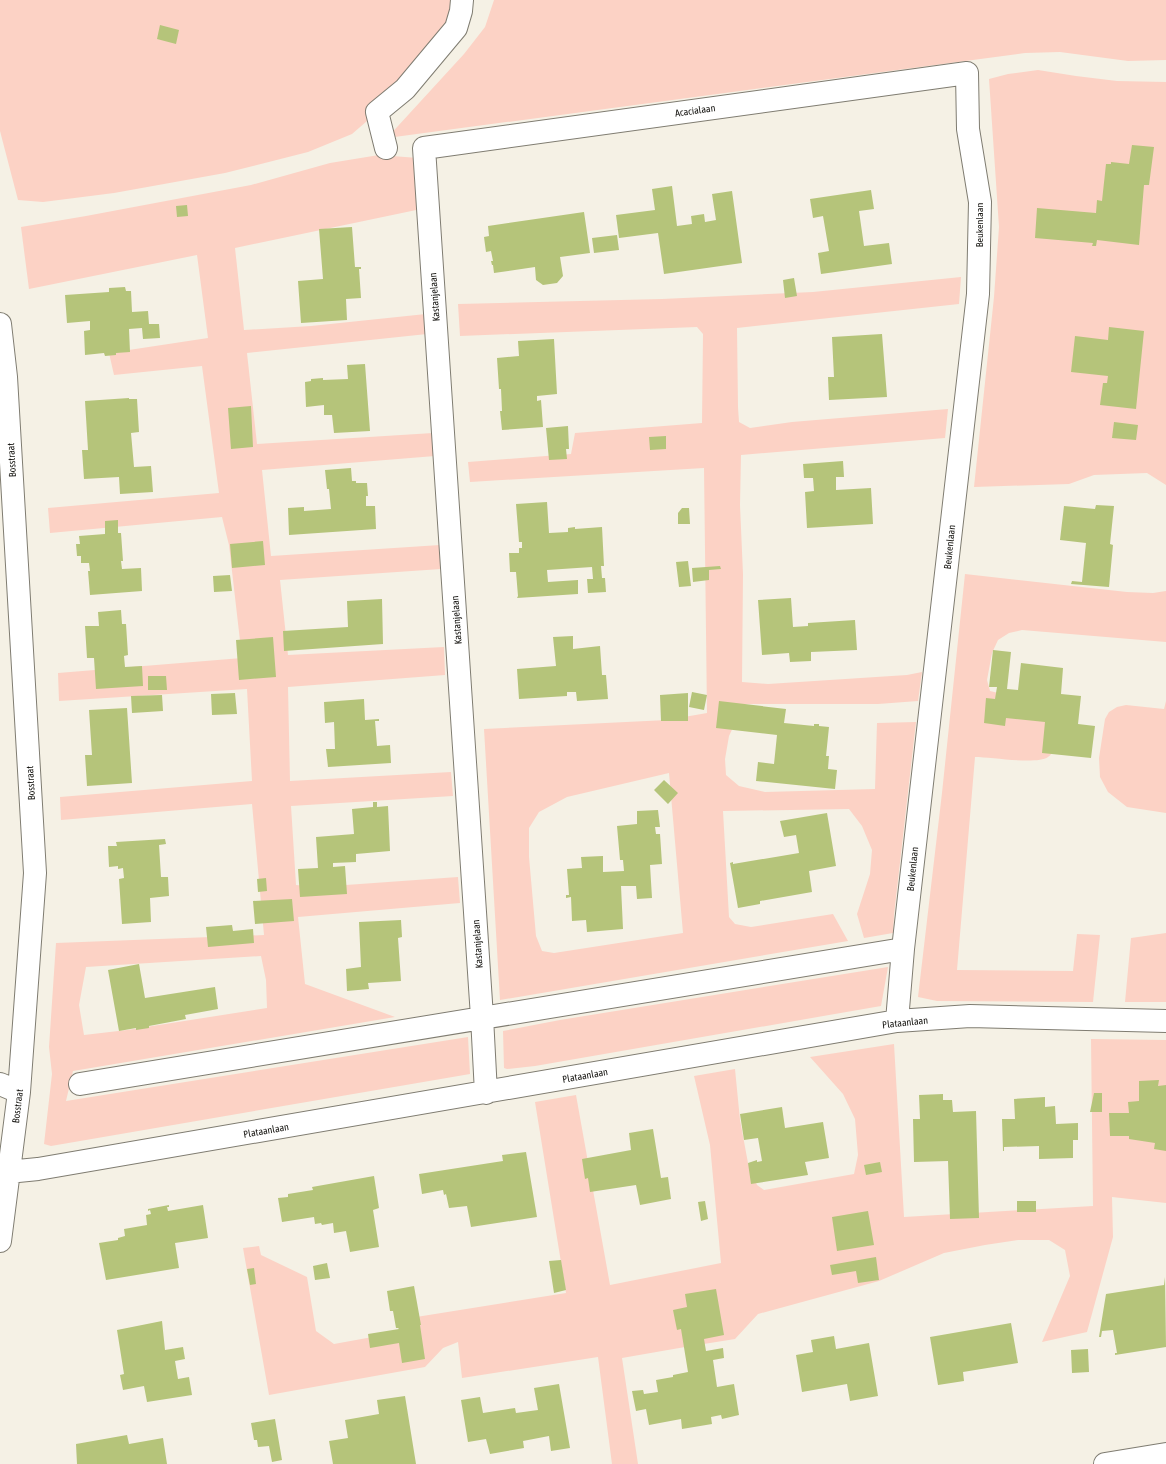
<svg xmlns="http://www.w3.org/2000/svg" width="1166" height="1464" font-family="'Asap Condensed',sans-serif">
  <style>
    .green { fill: #fcd2c5; fill-rule: evenodd }
    .building { fill: #b5c47a }
    .lines { fill: none; stroke-linecap: round; stroke-linejoin: round }
    .minor-casing { stroke: #7f7c71; stroke-width: 24 }
    .minor { stroke: #fff; stroke-width: 22 }
    .labels { text-anchor: middle; stroke-width: 3; stroke-linejoin: round; paint-order: stroke }
    .street-label { font-size: 10px; fill: #151410; stroke: #fff }
  </style>
  <rect width="100%" height="100%" fill="#f5f1e5"/>
  <path class="green" d="M0,0H467L389,102L352,134L308,152L225,173L114,193L43,202L18,200L0,131Z
    M494,0H1166V60L1128,61L1060,52L1025,53L387,138L464,54L485,27Z
    M1038,70L1076,76L1117,81L1166,82V485L1147,473L1094,475L1069,484L974,487L994,297L999,227L989,79L1008,74Z
    M379,155L418,158L421,209L235,248L244,330L311,326L426,314L427,334L247,353L257,444L433,433L435,456L262,470L271,556L440,545L441,569L280,580L288,655L444,647L445,675L288,687L290,781L451,772L453,796L291,806L296,885L318,887L458,877L460,903L298,917L305,984L395,1017L73,1071L66,1101L468,1037L470,1074L51,1146L44,1144L52,1074L49,1047L56,943L264,935L252,804L61,820L60,797L252,781L247,689L59,701L58,673L242,658L229,545L222,517L50,533L48,508L219,493L202,366L114,375L109,353L208,338L197,255L29,289L21,227L86,216L251,185L330,163ZM261,956L266,980L267,1008L127,1030L84,1035L79,1005L86,967Z
    M961,277L959,304L737,328L738,407L739,422L750,428L792,422L948,409L945,438L741,455L740,505L743,574L742,682L768,684L907,675L922,672L918,701L878,704H744L729,736L725,759L726,775L739,786L765,792L875,789L877,723L916,722L894,915L893,933L864,938L857,914L870,874L872,850L862,826L849,809L723,811L729,917L735,924L751,927L833,914L848,941L500,1000L484,729L667,720L707,713L704,468L470,482L468,462L571,454L575,433L702,423L703,334L697,327L460,336L458,304L662,299L813,292ZM669,773L683,933L554,953L542,951L536,936L529,857V828L539,812L567,797Z
    M965,574L1127,592L1153,593L1166,591V642L1022,630L1009,633L998,640L992,653L987,680L990,691L1028,700L1049,708L1052,752C1051,754 1050,756 1048,757C1037,765 991,757 975,757L957,970L1073,971L1077,934L1100,935L1093,1002L937,1001L918,997L942,793Z
    M1166,701V813L1127,807L1108,792L1100,777L1099,758L1105,719L1109,712L1117,707L1126,705L1164,709Z
    M1166,933V1002H1125L1131,938Z
    M888,967L881,1006L535,1066L507,1069L504,1068L503,1031L560,1020Z
    M1091,1039L1166,1040V1203L1112,1197L1113,1237L1087,1332L1042,1342L1070,1276L1065,1250L1049,1240H1018L985,1245L944,1253L879,1281L758,1314L735,1339L685,1347L622,1358L638,1464H612L598,1357L462,1378L458,1342L443,1348L425,1367L269,1395L243,1248L259,1246L261,1255L307,1277L316,1331L334,1344L411,1330L410,1318L566,1293L535,1102L576,1095L610,1285L721,1263L710,1145L694,1076L735,1069L740,1120L748,1163L757,1185L764,1190L854,1174L858,1155L855,1119L843,1094L810,1057L894,1044L904,1217L1093,1206Z"/>
  <path class="building" d="M160,25L179,30L176,44L157,39Z
    M1132,145L1154,147L1149,185H1144L1139,245L1097,240L1096,246H1092L1093,243L1035,238L1037,208L1096,213L1097,200L1102,201L1106,164H1111V162L1129,164Z
    M672,186L677,226L692,224L691,216L704,214L705,222L716,220L712,194L732,191L742,263L664,274L658,233L619,238L616,215L655,210L652,189Z
    M871,190L874,209L859,211L864,246L889,243L892,264L821,274L818,253L829,251L823,216L813,218L810,199Z
    M187,205L188,216L177,217L176,206Z
    M584,212L590,253L560,257L563,276L557,283L543,285L536,280L535,267L494,273L493,265H492L491,261H493L491,251L486,252L484,237L489,236L488,226Z
    M352,227L355,267H361V269H359L361,298L346,299L347,320L301,323L298,281L323,279L319,229Z
    M617,235L619,250L594,253L592,238Z
    M794,278L797,296L785,298L783,280Z
    M125,287L126,291H131L132,312L148,311L149,324H159L160,338L143,339L142,328L129,329L130,352L116,353V355L105,356L104,353L85,355L84,331L90,330V321L67,323L65,295L109,292V288Z
    M1109,327L1144,331L1136,409L1100,405L1103,383H1107L1108,376L1071,372L1075,336L1108,340Z
    M882,334L887,397L829,400L828,377H834L832,337Z
    M554,339L557,394L537,396V401L541,400L543,427L502,430L500,411H502L501,389H499L497,358L519,356L518,341Z
    M365,364L370,431L334,433L332,415H324V405L306,407L305,382L311,381V379L323,378V380L348,379L347,365Z
    M129,398V399H137L139,432L131,433L134,467L151,466L153,492L120,494L119,477L84,479L82,450H88L85,401Z
    M251,406L253,447L231,449L228,408Z
    M1114,422L1138,425L1136,440L1112,438Z
    M568,426L569,449H566L567,459L549,460L546,428Z
    M666,436V449L650,450L649,437Z
    M843,461L844,477H836V490L871,488L873,524L807,528L805,492L814,491L813,478H804L803,464Z
    M351,468L352,481H356V483H367L368,496H366V506H375L376,529L289,535L288,508L304,507V511L331,509L329,489H327L325,470Z
    M547,502L549,533L568,532V528L575,527V529L602,527L604,566H601L602,578H605L606,592L588,593L587,579H593L592,567L547,570L548,582L578,580V594L517,598L518,596L516,572H510L509,553H519V548H522V542H519L516,504Z
    M1096,505L1114,506L1110,544L1113,545L1109,587L1071,584L1072,581L1082,582L1086,543L1060,540L1064,506L1095,509Z
    M682,508H689L690,524H678V513Z
    M118,520V533H121L123,561H121L122,569L141,568L142,591L90,595L88,571H90L89,563H81V556H77L76,544H80L79,536L105,534V521Z
    M263,541L265,565L232,568L230,544Z
    M688,561L691,586L679,587L676,562Z
    M720,566L721,569L709,570V580L693,582L692,568Z
    M230,575L232,591L214,592L213,576Z
    M791,598L793,627L808,626V623L855,620L857,650L811,652V661L790,662L789,653L762,655L758,600Z
    M382,599L383,644L284,651L283,631L348,627L347,601Z
    M121,610L122,624H126L128,655L124,656L125,667L142,666L143,686L96,689L94,658H87L85,626H99L98,612Z
    M573,636V649L600,646L602,675H606L608,699L577,701L576,692H567V696L519,699L517,669L556,666L553,637Z
    M273,637L276,677L239,680L236,640Z
    M993,650L1011,652L1007,689L1018,690L1021,663L1063,668L1061,694L1081,696L1078,724L1095,726L1091,758L1042,753L1045,722L1006,718L1005,726L984,723L986,698L995,699L997,687H989Z
    M148,676H166L167,690H148Z
    M692,692L707,695L704,710L689,707Z
    M235,693L237,714L212,715L211,694Z
    M688,693V721H661L660,695Z
    M162,695L163,711L132,713L131,696Z
    M364,699L365,720L379,719V721H375L377,746L390,745L391,763L328,767L326,749H335L334,722L325,723L324,702Z
    M719,701L786,709L784,723L814,726V724H819V726L829,727L826,756H829L828,769L837,770L835,789L756,781L758,762L774,764L777,735L716,728Z
    M127,708L132,783L87,786L85,755H92L89,710Z
    M664,780L678,793L668,804L654,790Z
    M373,802H377V807L388,806L390,851L356,854V862L333,863V867L345,866L347,894L300,897L298,869L318,868L316,837L354,834L352,809L373,807Z
    M658,810L660,827H655L656,834H660L662,864L650,865L652,898L637,899L636,886H621L623,929L587,932L586,920L572,921L571,897L566,898V895H569L567,869L582,868L581,857L603,856V872L624,871L623,860H620L617,826L637,824V811Z
    M827,813L836,866L809,871L812,892L760,901V904L738,908L730,863L733,862V864L799,853L796,835L784,837L780,821Z
    M165,839L166,844L159,845L161,877H168L169,896L150,898L151,922L122,924L119,879L124,878L123,868L118,869V866L109,867L108,846H117L116,842Z
    M266,878L267,891L258,892L257,879Z
    M292,899L294,921L255,924L253,901Z
    M401,920L402,937L398,938L401,981L368,983L369,989L347,991L346,969L361,967L359,922Z
    M232,925L233,931L253,929L254,943L208,947L206,927Z
    M139,964L145,998L215,987L218,1009L185,1015L186,1019L149,1026V1028L136,1030V1028L119,1031L108,970Z
    M1159,1080L1158,1086L1166,1085V1151L1154,1149L1155,1143L1129,1139V1136H1110L1109,1113H1129L1128,1102L1139,1101V1081Z
    M1094,1093H1102V1112H1090Z
    M943,1094V1100H952L953,1112L976,1111L979,1218L950,1219L948,1161L914,1162L913,1119H920L919,1095Z
    M1045,1097V1107L1055,1106L1056,1124L1078,1123V1140H1073V1158L1039,1159V1146L1004,1147V1151H1003L1002,1119H1015L1014,1099Z
    M782,1107L785,1128L823,1122L829,1158L805,1162L808,1175L751,1184L748,1163L757,1160V1162L762,1161L758,1138L744,1140L740,1114Z
    M653,1129L661,1178L668,1177L671,1199L640,1205L636,1185L590,1192L588,1178L585,1179L582,1159L631,1150L629,1133Z
    M526,1152L537,1217L471,1227L467,1206L449,1208L446,1194L444,1195L443,1190L422,1194L419,1174L503,1161L502,1155Z
    M880,1162L882,1172L866,1175L864,1165Z
    M374,1176L379,1208L373,1210L379,1247L350,1252L346,1231L334,1233L333,1223L322,1225L321,1223L315,1224L314,1217L282,1222L278,1198L288,1197V1194L313,1190L312,1187Z
    M705,1201L708,1219L701,1221L698,1202Z
    M1017,1201H1036V1212H1017Z
    M169,1205V1207H167L168,1211L203,1205L208,1238L175,1243L179,1268L106,1280L99,1243L118,1240V1238L125,1236L124,1229L147,1225L146,1215L151,1214L150,1210L148,1211V1209Z
    M868,1211L874,1245L837,1251L832,1217Z
    M876,1257L879,1280L858,1283L856,1271L832,1275L830,1265Z
    M561,1260L566,1290L554,1293L549,1261Z
    M327,1263L330,1278L315,1280L313,1266Z
    M254,1268L256,1284L250,1285L247,1269Z
    M1165,1277L1166,1347L1115,1355V1353H1117L1113,1330L1102,1331L1101,1337H1099L1106,1294L1164,1285Z
    M414,1286L421,1325H420L425,1359L402,1363L399,1343L370,1348L368,1334L399,1329L398,1328H396L393,1311H390L387,1291Z
    M716,1289L724,1335L704,1339L706,1351L723,1348L724,1358L713,1360L717,1387L734,1384L739,1415L722,1419L721,1415L711,1417L712,1424L682,1429L681,1419L649,1425L646,1409L636,1411L632,1391L643,1390L644,1394L658,1392L656,1380L673,1377V1375L688,1372L681,1329L677,1330L673,1310L687,1307L685,1294Z
    M162,1321L165,1350L183,1347L185,1359L175,1361L178,1379L189,1377L192,1395L147,1402L144,1386L123,1390L120,1375L124,1374L117,1330Z
    M1011,1323L1018,1363L963,1372L964,1381L938,1385L930,1337Z
    M834,1336L836,1349L869,1343L878,1396L850,1401L847,1384L802,1392L796,1355L813,1352L811,1340Z
    M1088,1349L1089,1372L1072,1373L1071,1350Z
    M559,1384L570,1448L551,1451L549,1436L523,1441L524,1448L490,1454L486,1439L468,1442L461,1400L480,1397L483,1413L515,1408L516,1413L538,1410L534,1388Z
    M405,1396L416,1464H333L329,1441L348,1438L345,1420L379,1414L377,1400Z
    M275,1419L282,1460L272,1462L269,1446L258,1447L257,1440H254L251,1423Z
    M127,1435L129,1444L163,1438L167,1464H117L116,1462L117,1464H77L76,1444Z"/>
  <g class="lines">
    <g class="minor-casing">
      <path id="minor" d="M386,148L377,112L405,89L456,28L461,11L462,0
        M0,324L6,377L35,873L19,1092L0,1241
        M0,1084L19,1092
        M80,1084L903,949
        M486,1093L482,1017L424,148L967,73L968,129L980,202L978,294L903,949L897,1021
        M8,1172L38,1169L897,1021L970,1016L1166,1021
        M1105,1464L1166,1454"/>
    </g>
    <use href="#minor" class="minor"/>
  </g>
  <g class="labels">
    <g class="street-label">
      <text transform="translate(695 110) rotate(-8)" y="4">Acacialaan</text>
      <text transform="translate(979 225) rotate(-90)" y="4">Beukenlaan</text>
      <text transform="translate(434 297) rotate(-94)" y="4">Kastanjelaan</text>
      <text transform="translate(11 460) rotate(-93)" y="4">Bosstraat</text>
      <text transform="translate(949 547) rotate(-84)" y="4">Beukenlaan</text>
      <text transform="translate(456 620) rotate(-94)" y="4">Kastanjelaan</text>
      <text transform="translate(30 783) rotate(-93)" y="4">Bosstraat</text>
      <text transform="translate(912 869) rotate(-84)" y="4">Beukenlaan</text>
      <text transform="translate(477 944) rotate(-94)" y="4">Kastanjelaan</text>
      <text transform="translate(905 1022) rotate(-6)" y="4">Plataanlaan</text>
      <text transform="translate(585 1075) rotate(-10)" y="4">Plataanlaan</text>
      <text transform="translate(17 1106) rotate(-83)" y="4">Bosstraat</text>
      <text transform="translate(266 1130) rotate(-10)" y="4">Plataanlaan</text>
    </g>
  </g>
</svg>
